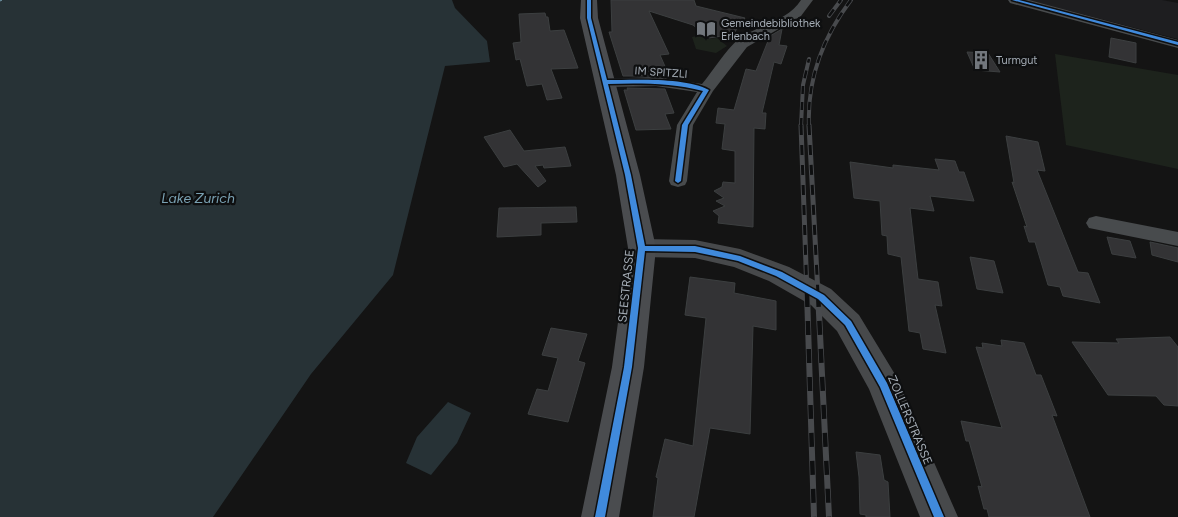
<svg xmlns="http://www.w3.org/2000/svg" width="1178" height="517" font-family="Figtree,sans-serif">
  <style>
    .built { fill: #1e1e20 }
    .green { fill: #1d231c }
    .water { fill: #273236 }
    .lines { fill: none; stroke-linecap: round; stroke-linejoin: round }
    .ferry { stroke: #7aa1b3; stroke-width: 1; stroke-dasharray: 4.5 3; stroke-linecap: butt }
    .building { fill: #333335; stroke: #3c3f40 }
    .street { fill: #484b4d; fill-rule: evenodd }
    .secondary { fill: #47494b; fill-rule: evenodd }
    .primary { fill: #4a4c4f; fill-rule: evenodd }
    .rail-far2-casing { stroke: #484a4d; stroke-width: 4 }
    .rail-far1-casing { stroke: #484a4d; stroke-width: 5 }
    .rail-casing { stroke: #484a4d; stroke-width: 6 }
    .rail-far2 { stroke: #0e0f10; stroke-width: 2.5; stroke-dasharray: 8; stroke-linecap: butt }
    .rail-far1 { stroke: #0e0f10; stroke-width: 3; stroke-dasharray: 10; stroke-linecap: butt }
    .rail { stroke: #0e0f10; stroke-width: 4.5; stroke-dasharray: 14; stroke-linecap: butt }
    .cycleway-casing { stroke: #0e0f10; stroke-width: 3 }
    .cycleway { fill: #408adc; fill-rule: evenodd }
    .labels { text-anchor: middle; stroke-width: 4.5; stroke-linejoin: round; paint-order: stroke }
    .far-poi-label { font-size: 11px; fill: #a5adb6; stroke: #0e0f10; text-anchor: start }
    .far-street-label { font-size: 11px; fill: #a5adb6; stroke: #0e0f10 }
    .street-label { font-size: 12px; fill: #a5adb6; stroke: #0e0f10 }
    .water-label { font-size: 14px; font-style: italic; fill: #7aa1b3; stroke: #0e0f10 }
  </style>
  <rect width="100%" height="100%" fill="#141414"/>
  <path class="built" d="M1027,0H1162L1178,3V39Z"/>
  <path class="green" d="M701,35L708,39L717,38L727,46L716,53L696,49L692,37Z
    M1055,54L1178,75V169L1066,145Z"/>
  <path class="water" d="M0,0H452L455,8L487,41L490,62L445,66L393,275L311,374L213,517H0Z
    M448,402L471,413L457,443L431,475L406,463L417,437Z"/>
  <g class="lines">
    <path class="ferry" d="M0,1L2,0"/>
  </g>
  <path class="building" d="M611,0H694L696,6L745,18L731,37L722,36L709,38L693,25L649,11L669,54L660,55L667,71L658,72L659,76H623L609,32H612Z
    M545,13L546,17H548L550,31L564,30L578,68L551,69L562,98L547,100L542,84L527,86L520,59L516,60L513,43L521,42L519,14Z
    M782,29L779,45L787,46L781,64L774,62L762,113H766L765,129L754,128L753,227L718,223L719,216L713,211L725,206L716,201L724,198L714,191L722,187L723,182L735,183V151L722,149L725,124L716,123L718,108L734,110L746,69L756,71L770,36Z
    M1111,38L1136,43V63L1109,57Z
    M967,52L988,53L1000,72L975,70Z
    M627,88L665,89L674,113L665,114L671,129L636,130L624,90H628Z
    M510,130L524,151L565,147L571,166L544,168L543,165L535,166L546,181L538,187L517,164L504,167L484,137Z
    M1006,136L1038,142L1045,171L1037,170L1078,272L1088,273L1100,303L1063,296L1060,287L1048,285L1035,242H1029L1024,226L1027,227L1012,182L1014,183Z
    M935,159L955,161L959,172H964L974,201L930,196L934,211L910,208L918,279L938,282L942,306L935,305L946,353L923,349L920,333L909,331L901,257L888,254L887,236L882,235L880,201L854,198L850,162L893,168V165L939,170Z
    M576,207L577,222L541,223V235L497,237L499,208Z
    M1107,237L1130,241L1136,258L1112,254Z
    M1150,242L1178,248V262L1152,255Z
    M970,257L994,261L1003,293L977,289Z
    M690,277L735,283L734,293L776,301V330L753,326L750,434L710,428L694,517H653L658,478L656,477L665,439L693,446L706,318L685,315Z
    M551,328L587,334L578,361L585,363L568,422L528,414L537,389L548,391L558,358L542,355Z
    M1170,337L1178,347V406L1164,405L1156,396L1108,395L1072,342L1119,343L1116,339Z
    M1001,340L1024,343L1036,375H1041L1057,416L1052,415L1090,517H989L987,509H984L978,486L982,487L969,441H966L961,421L1002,428L976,347L983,348L982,343L1002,346Z
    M856,452L880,455L884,480L888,482L890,517H866V515L860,514L859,477Z"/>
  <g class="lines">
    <path class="street" d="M801,0H813L801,16L747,47L713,91L693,125L687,181L685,185L678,187L671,185L669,181L677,125L697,92L656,86L606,87L601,85L598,82L601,79L656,77L702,84C714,70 725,50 739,39C758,25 788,21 801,0Z
      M1008,0H1029L1178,40V48L1010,3Z
      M1096,216L1178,232V246L1089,228L1086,223L1089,218Z"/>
    <path class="secondary" d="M642,239L695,240L740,249L789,267L831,289L859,315L896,376L958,517H920L869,389L837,331L811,305L769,281L734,267L695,258L642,257L632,255L628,248L632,241Z"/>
    <path class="primary" d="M581,0H597L598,18L640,175L656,248L644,367L619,517H581L612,367L628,248L616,175L580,18Z"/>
    <g class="rail-far2-casing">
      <path id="rail-far2" d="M829,16L841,0
        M801,126L803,85L809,59
        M809,126C807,79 823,37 851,0"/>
    </g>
    <g class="rail-far1-casing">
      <path id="rail-far1" d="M801,125L807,294
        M809,125L818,294"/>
    </g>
    <g class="rail-casing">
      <path id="rail" d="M807,293L814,517
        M818,293L829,517"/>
    </g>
    <use href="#rail-far2" class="rail-far2"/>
    <use href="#rail-far1" class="rail-far1"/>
    <use href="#rail" class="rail"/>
    <g class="cycleway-casing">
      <path id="cycleway" d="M587,0H591V18L607,80C634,80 686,77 709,90L688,125L681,181L678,183L675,181L682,125L703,91C672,83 640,83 608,84L631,175L645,246H695L740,256L782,272L824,295L851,321L887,383L944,517H934L880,387L845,325L818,299L776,276L738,261L695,252L645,251L632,367L605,517H595L624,367L638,248L625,175L587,18Z
        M1012,0H1019L1178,42V45Z"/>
    </g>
    <use href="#cycleway" class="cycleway"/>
  </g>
  <defs>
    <g id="library-bare" transform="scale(1.5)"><path d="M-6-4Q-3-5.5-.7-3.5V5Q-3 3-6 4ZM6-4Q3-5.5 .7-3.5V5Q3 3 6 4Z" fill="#72777d" stroke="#0e0f10" stroke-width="2.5" paint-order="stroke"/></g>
    <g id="building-bare" transform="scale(1.5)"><path d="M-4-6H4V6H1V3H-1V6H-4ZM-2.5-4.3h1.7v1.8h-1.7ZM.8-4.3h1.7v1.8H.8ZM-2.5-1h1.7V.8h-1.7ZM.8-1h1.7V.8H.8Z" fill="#72777d" stroke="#0e0f10" stroke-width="2.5" paint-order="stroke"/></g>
  </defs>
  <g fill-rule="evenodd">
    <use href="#library-bare" x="706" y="29"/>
    <use href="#building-bare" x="981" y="60"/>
  </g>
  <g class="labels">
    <g class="far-poi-label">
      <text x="721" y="27">Gemeindebibliothek<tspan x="721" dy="13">Erlenbach</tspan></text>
      <text x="996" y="64">Turmgut</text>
    </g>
    <g class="far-street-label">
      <text transform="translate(661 72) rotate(4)" y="4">IM SPITZLI</text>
    </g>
    <g class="street-label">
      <text transform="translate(626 286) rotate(-84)" y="4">SEESTRASSE</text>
      <text transform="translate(910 420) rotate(67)" y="4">ZOLLERSTRASSE</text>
    </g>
    <g class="water-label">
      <text x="198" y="203">Lake Zurich</text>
    </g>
  </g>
</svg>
